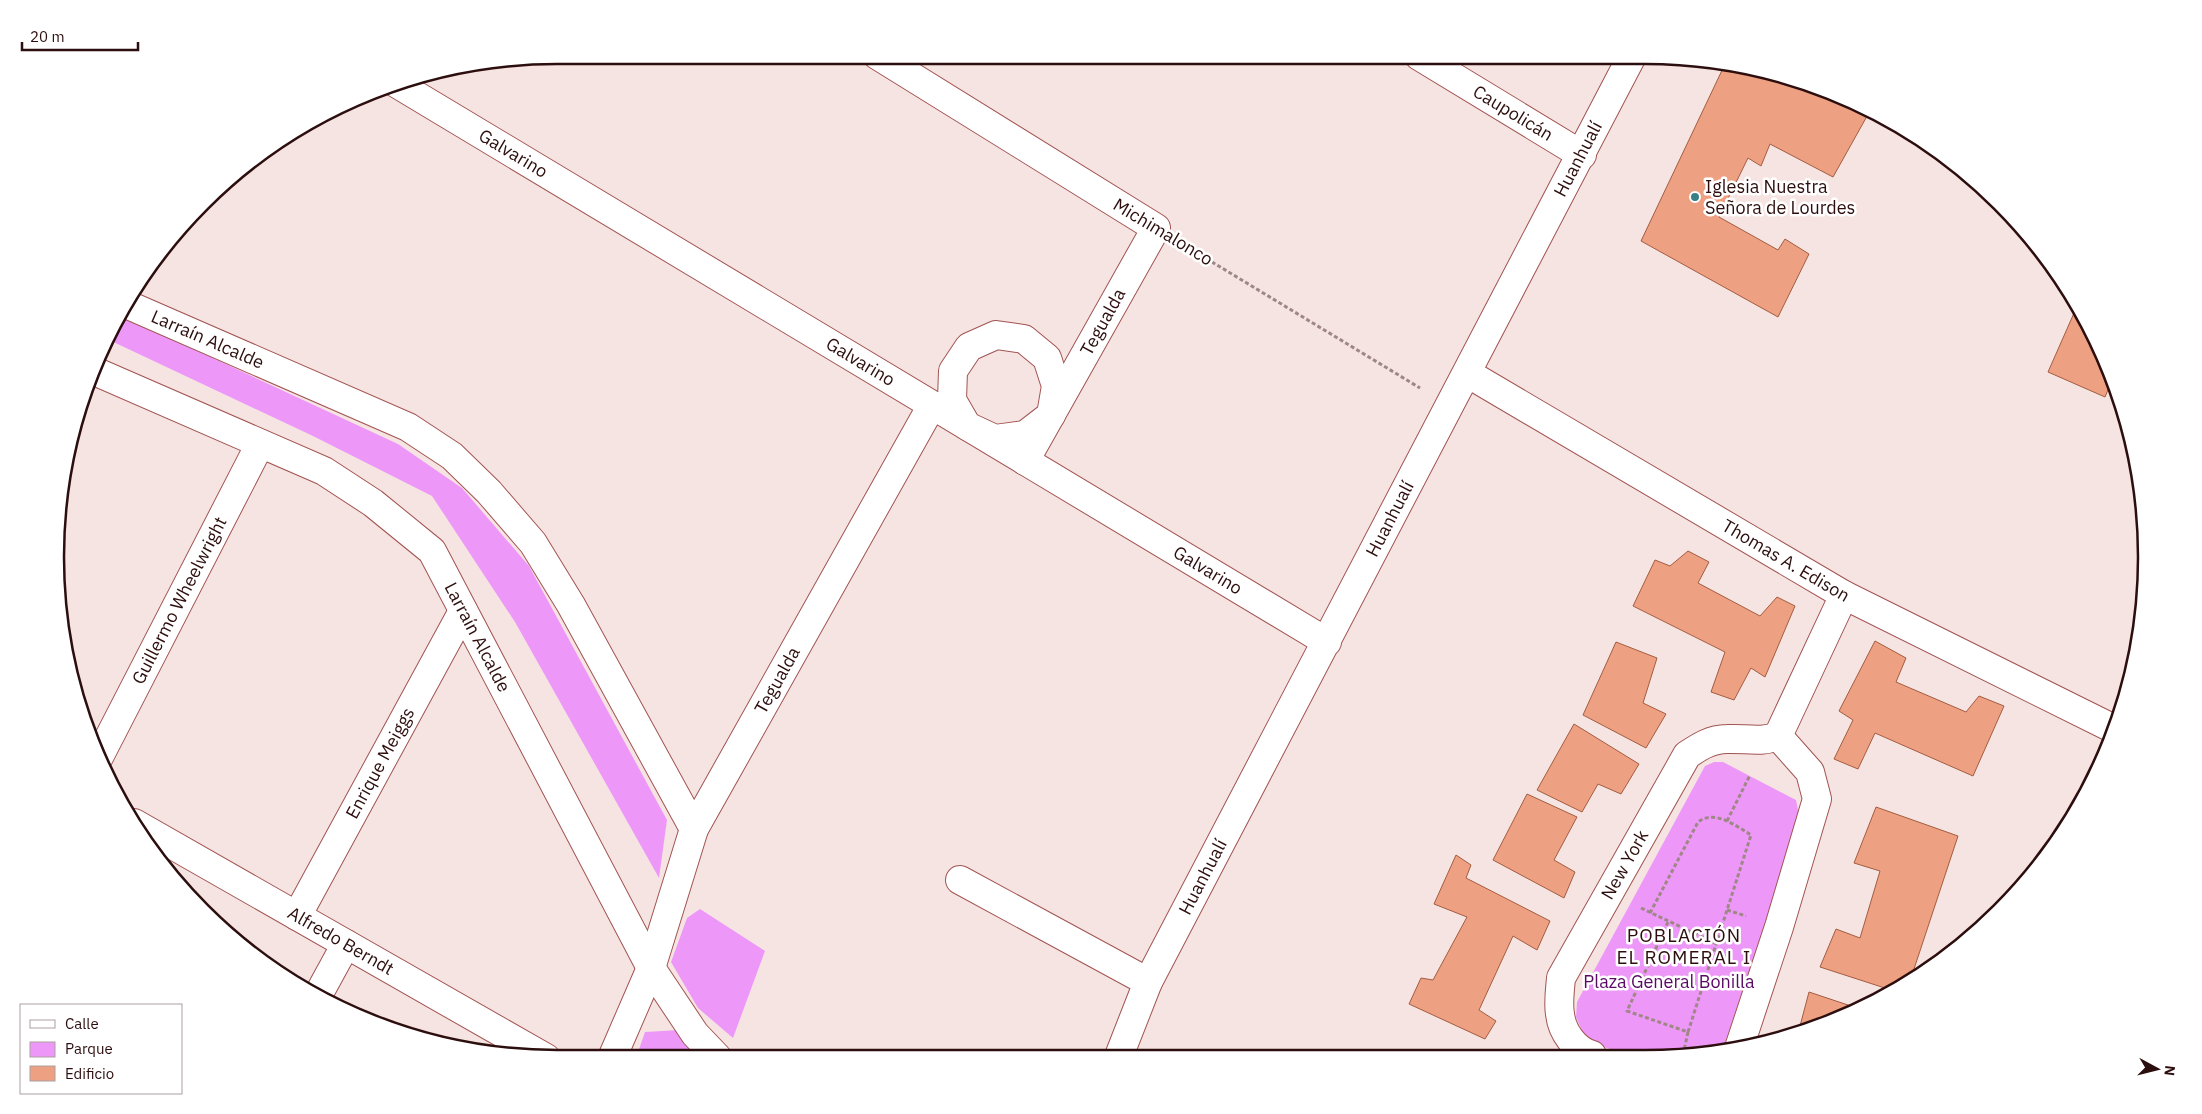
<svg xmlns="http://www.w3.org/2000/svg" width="2202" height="1114" font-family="'IBM Plex Sans',sans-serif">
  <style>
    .green { fill: #ed98f9 }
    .building { fill: #eea182; stroke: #a35c40 }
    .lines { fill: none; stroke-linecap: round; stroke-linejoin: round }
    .minor-casing { stroke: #a15452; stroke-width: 30 }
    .major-casing { stroke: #a15452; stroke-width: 30 }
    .path { stroke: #9f8786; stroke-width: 3; stroke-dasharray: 4 2.5; stroke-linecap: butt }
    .minor { stroke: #fff; stroke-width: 28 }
    .major { stroke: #fff; stroke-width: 28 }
    .poi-dot { fill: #378085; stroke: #fff; stroke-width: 2 }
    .labels { text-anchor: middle; stroke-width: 5; stroke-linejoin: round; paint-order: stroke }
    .street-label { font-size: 18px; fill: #2d0e0e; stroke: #fff }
    .poi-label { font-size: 18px; fill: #2d0e0e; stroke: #fff; text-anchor: start }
    .park-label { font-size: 18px; fill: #5a0a65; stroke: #fff }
    .neighbourhood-label { font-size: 19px; letter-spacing: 1px; fill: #2d0e0e; stroke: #fff }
    .rim { fill: none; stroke: #2d0e0e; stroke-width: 2.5 }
  </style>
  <rect width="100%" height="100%" fill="#f6e4e2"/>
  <path class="green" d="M120,315L398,444L462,488L529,566L667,820L659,878L515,622L432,496L313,436L107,339Z
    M1714,762H1723L1796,800L1800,820L1722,1052L1710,1055H1630L1587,1042L1576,1017L1577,1002L1705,766Z
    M700,909L765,951L733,1038L698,1008L671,962L687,918Z
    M679,1030L699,1057L636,1058L645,1032Z"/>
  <path class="building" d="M1725,64L1775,72L1871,109L1833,177L1770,144L1761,166L1748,158L1719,217L1778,250L1785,239L1809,254L1778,317L1641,241Z
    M2078,304L2113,378L2105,397L2048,372Z
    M1688,551L1709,562L1698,583L1760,616L1777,597L1795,606L1765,677L1751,668L1734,700L1711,692L1725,652L1633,606L1655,560L1670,566Z
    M1875,641L1906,658L1896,682L1966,712L1979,696L2004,706L1973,776L1875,733L1858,769L1834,759L1853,720L1839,711Z
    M1616,642L1657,658L1643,703L1666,714L1646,748L1583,715Z
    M1574,724L1639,764L1621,794L1598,784L1582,812L1537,790Z
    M1527,794L1577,817L1554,860L1575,872L1564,898L1493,860Z
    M1876,807L1958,836L1910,981L1891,990L1820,967L1836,929L1860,938L1880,871L1854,863Z
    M1456,855L1471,865L1466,878L1550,921L1537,950L1513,936L1479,1010L1496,1021L1485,1039L1409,1004L1421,978L1433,980L1467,917L1434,904Z
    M1809,992L1857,1008L1811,1030L1800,1026Z"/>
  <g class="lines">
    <g class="minor-casing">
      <g id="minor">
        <path d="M877,55L1156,228L1025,461"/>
        <path id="s1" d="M1419,56L1582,155"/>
        <path id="s2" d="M394,82L1327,642"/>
        <path id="s3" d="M126,304L408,427L452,456L489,492L533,543L571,605L694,829"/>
        <path d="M996,335L1024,339L1047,358L1056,386L1051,415L1025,435L995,439L967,426L952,400L953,371L969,347Z"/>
        <path id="s4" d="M92,370L324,471L373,503L432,551L651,968L695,1034L717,1057"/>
        <path id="s5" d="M1467,373L1844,595L2114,729"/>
        <path id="s6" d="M99,757L260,444"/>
        <path id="s7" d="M134,823L546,1058"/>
        <path d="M960,880L1148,982"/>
        <path id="s8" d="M297,916L463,611"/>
        <path d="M317,997L346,944"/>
        <path d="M1739,1048L1779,927L1817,799L1810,772L1778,736"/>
        <path id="s9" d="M1592,1055C1575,1050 1562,1032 1560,1014C1558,1003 1560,990 1561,978L1687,755C1699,747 1711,739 1727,739C1745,738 1761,743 1778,736L1844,595"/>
        <path id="s10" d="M612,1058L651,968L694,829L932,405"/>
      </g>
    </g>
    <g class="major-casing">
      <g id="major">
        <path id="s11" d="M1119,1056L1148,982L1632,56"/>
      </g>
    </g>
    <path class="path" d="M1184,245L1420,388
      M1727,821L1750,775
      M1641,908L1717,944
      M1727,910L1746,916
      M1650,913L1698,822C1715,809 1736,826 1751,835L1688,1032L1627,1011L1668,922
      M1683,1055L1688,1032"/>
    <use href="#minor" class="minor"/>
    <use href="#major" class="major"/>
  </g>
  <circle class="poi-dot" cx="1695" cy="197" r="5"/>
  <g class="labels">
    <g class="street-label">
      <text dy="6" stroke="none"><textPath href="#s1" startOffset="110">Caupolicán</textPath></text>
      <text dy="6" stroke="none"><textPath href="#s2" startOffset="139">Galvarino</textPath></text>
      <text dy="6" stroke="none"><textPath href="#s11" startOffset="1008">Huanhualí</textPath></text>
      <text transform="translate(1163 232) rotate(31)" y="6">Michimalonco</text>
      <text transform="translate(1103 322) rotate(-61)" y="6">Tegualda</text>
      <text dy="6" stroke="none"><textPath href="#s3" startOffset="89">Larraín Alcalde</textPath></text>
      <text dy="6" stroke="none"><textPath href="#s2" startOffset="544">Galvarino</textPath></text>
      <text dy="6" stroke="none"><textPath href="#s11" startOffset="602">Huanhualí</textPath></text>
      <text dy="6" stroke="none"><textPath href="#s5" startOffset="370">Thomas A. Edison</textPath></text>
      <text dy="6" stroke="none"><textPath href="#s2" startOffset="949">Galvarino</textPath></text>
      <text dy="6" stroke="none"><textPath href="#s6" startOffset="176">Guillermo Wheelwright</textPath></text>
      <text dy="6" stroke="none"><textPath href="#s4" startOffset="485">Larraín Alcalde</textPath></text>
      <text dy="6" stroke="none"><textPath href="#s10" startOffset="414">Tegualda</textPath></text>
      <text dy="6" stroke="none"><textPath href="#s8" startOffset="174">Enrique Meiggs</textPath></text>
      <text dy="6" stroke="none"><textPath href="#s9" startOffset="221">New York</textPath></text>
      <text dy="6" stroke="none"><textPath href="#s11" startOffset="198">Huanhualí</textPath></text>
      <text dy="6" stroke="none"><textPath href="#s7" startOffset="238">Alfredo Berndt</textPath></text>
    </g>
    <g class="poi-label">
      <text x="1705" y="193">Iglesia Nuestra<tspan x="1705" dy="21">Señora de Lourdes</tspan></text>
    </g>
    <g class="park-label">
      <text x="1669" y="988">Plaza General Bonilla</text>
    </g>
    <g class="neighbourhood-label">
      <text x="1684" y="942">POBLACIÓN<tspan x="1684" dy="22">EL ROMERAL I</tspan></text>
    </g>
  </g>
  <path d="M0 0H2202V1114H0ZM557 64H1645A493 493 0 0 1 2138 557V557A493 493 0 0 1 1645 1050H557A493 493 0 0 1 64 557V557A493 493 0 0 1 557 64Z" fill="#fff" fill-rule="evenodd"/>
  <path class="rim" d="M557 64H1645A493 493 0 0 1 2138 557V557A493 493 0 0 1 1645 1050H557A493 493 0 0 1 64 557V557A493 493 0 0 1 557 64Z"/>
  <rect x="20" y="1004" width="162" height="90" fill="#ffffff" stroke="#ab9f9f"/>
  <rect x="30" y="1020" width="25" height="8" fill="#ffffff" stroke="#ab9f9f"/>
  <text x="65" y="1029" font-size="15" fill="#2d0e0e">Calle</text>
  <rect x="30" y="1042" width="25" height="15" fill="#ed98f9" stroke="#ab9f9f"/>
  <text x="65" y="1054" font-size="15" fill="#2d0e0e">Parque</text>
  <rect x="30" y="1066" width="25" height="15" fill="#eea182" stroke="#ab9f9f"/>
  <text x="65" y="1079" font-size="15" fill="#2d0e0e">Edificio</text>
  <g transform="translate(2157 1069) rotate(97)" stroke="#ffffff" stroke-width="4" paint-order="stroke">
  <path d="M0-4L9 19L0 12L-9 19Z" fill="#2d0e0e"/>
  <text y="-8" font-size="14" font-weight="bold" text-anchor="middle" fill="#2d0e0e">N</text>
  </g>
  <path d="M22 42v8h116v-8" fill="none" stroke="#2d0e0e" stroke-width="2.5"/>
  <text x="30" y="42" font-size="15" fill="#2d0e0e" stroke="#ffffff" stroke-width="4" paint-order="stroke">20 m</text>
</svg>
